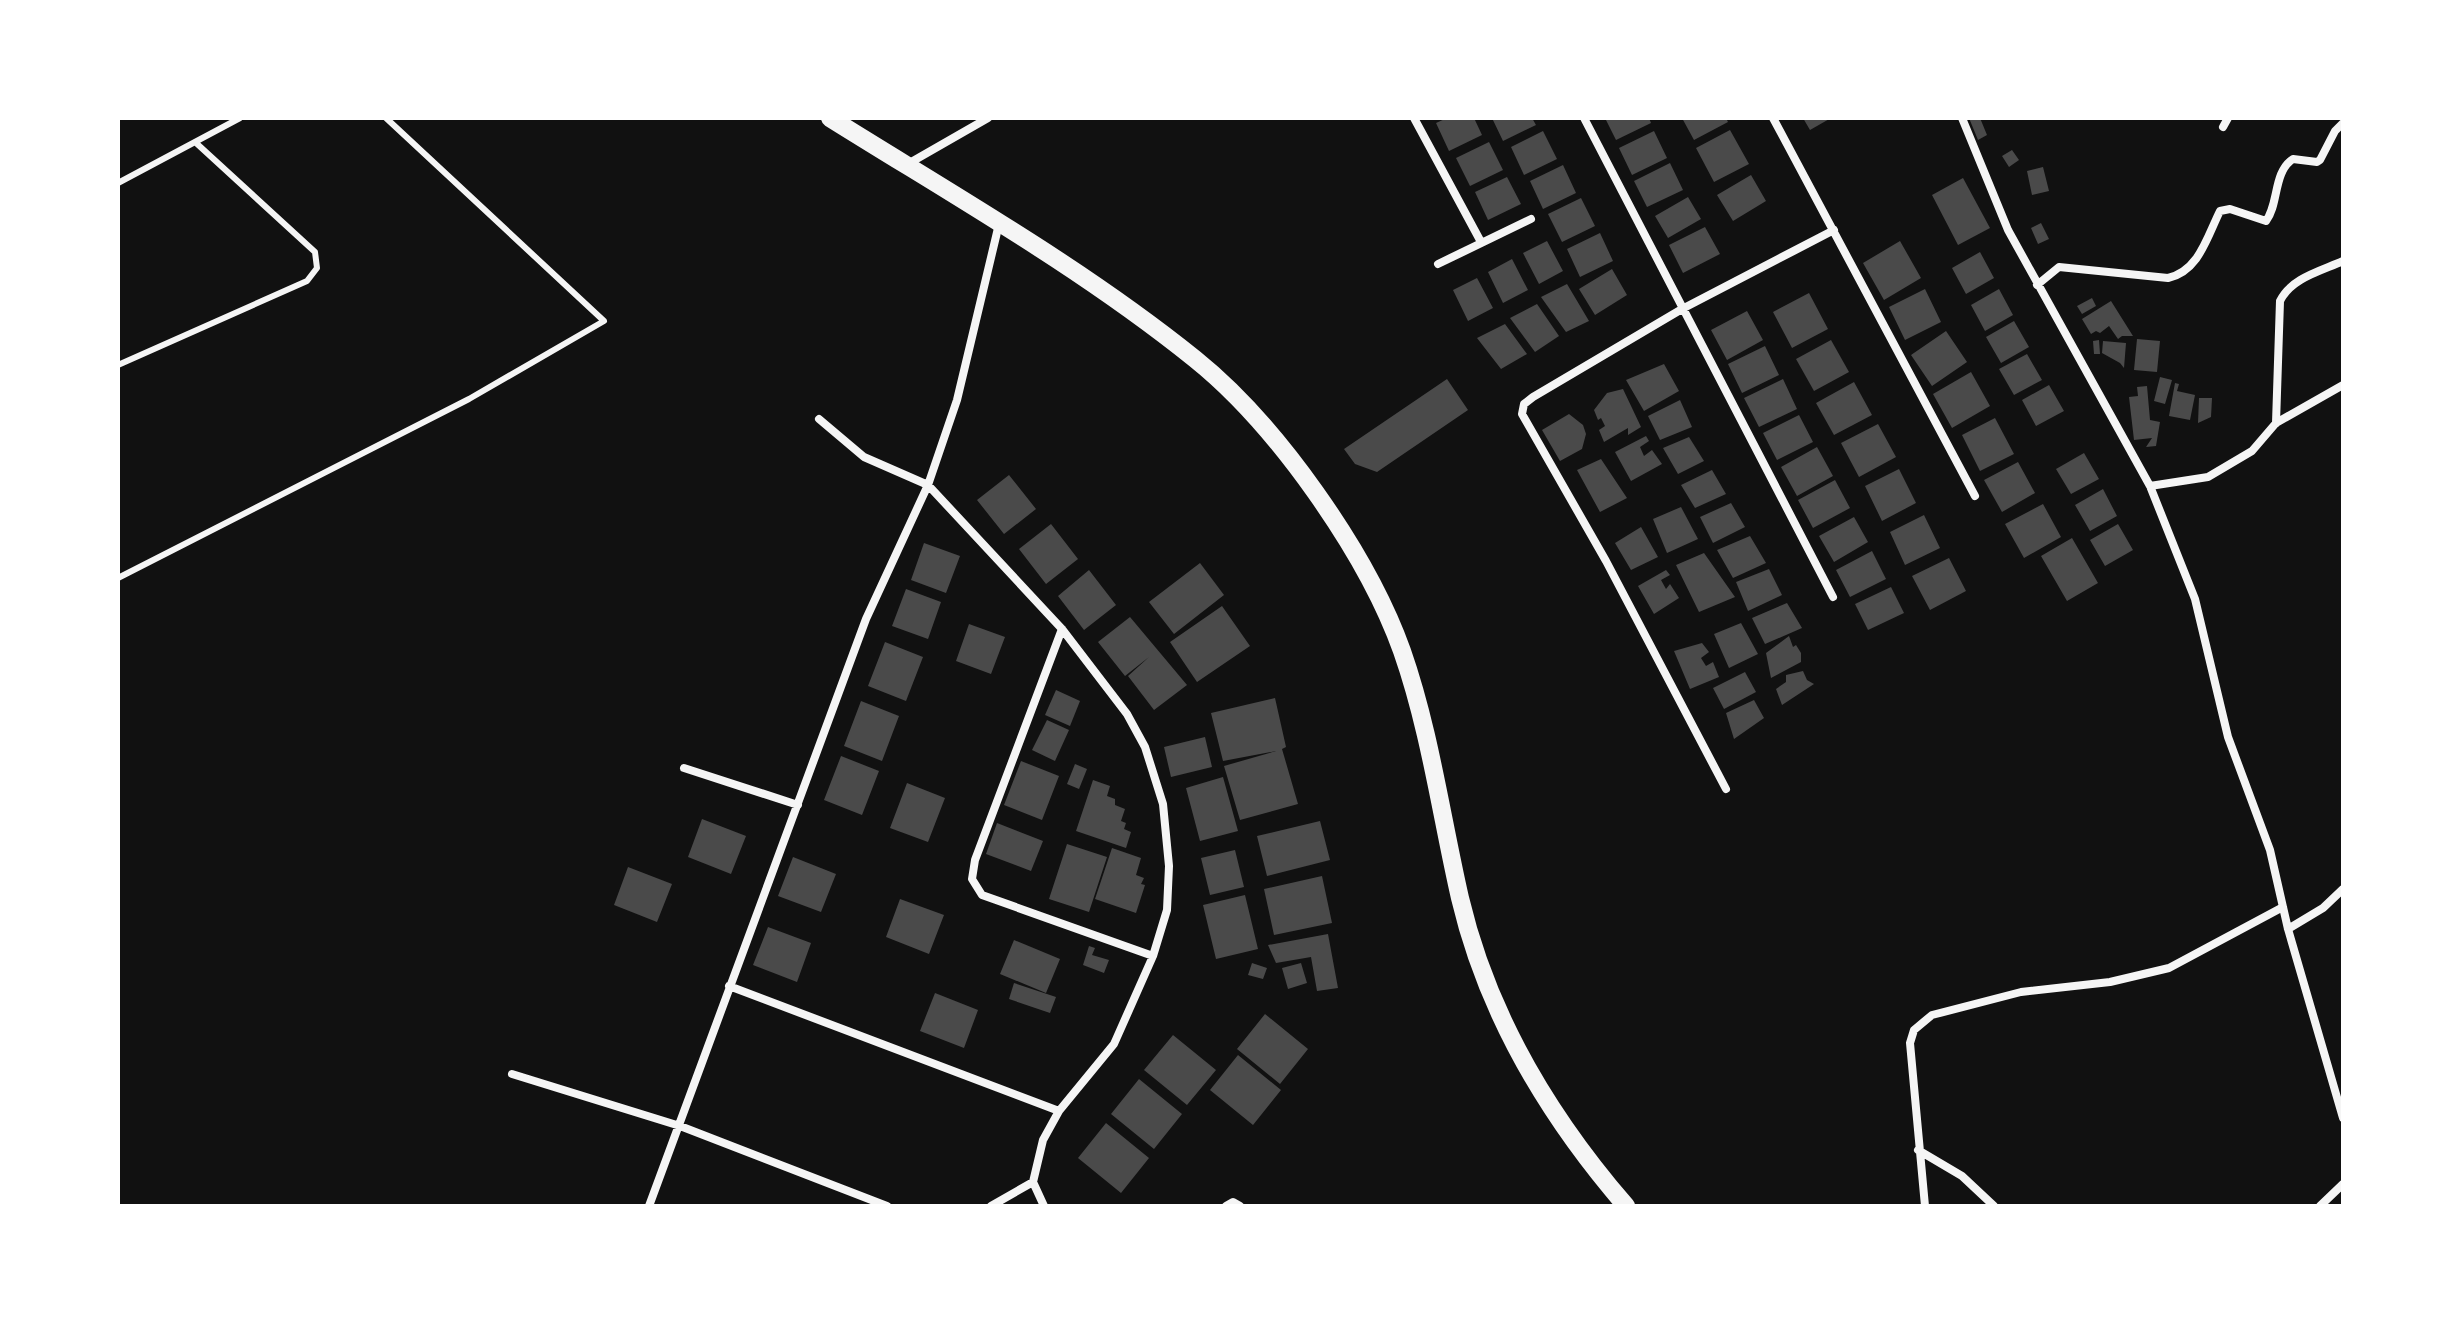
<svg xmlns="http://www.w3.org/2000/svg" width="2461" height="1324" font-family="'Asap Condensed',sans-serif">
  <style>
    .building { fill: #4a4a4a }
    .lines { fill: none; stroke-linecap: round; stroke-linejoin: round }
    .service { stroke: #f5f5f5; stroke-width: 6 }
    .minor { stroke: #f5f5f5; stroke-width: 8 }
    .primary { stroke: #f5f5f5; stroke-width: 18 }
  </style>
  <rect width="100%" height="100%" fill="#111"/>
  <path class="building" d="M1447,118H1474L1482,135L1449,151L1436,123Z
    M1492,118H1532L1536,125L1503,141Z
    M1605,118H1649L1651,123L1616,140Z
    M1682,118H1726L1728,122L1694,140Z
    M1803,118H1831L1810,130Z
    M1969,118H1980L1987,135L1978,140Z
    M1730,130L1749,164L1714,182L1696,148Z
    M1543,131L1557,159L1524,175L1511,147Z
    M1654,131L1667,158L1632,175L1619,148Z
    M1489,142L1503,170L1470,186L1456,158Z
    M2012,150L2019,160L2009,167L2002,156Z
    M1670,163L1683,190L1647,207L1634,181Z
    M1563,165L1576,193L1543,209L1530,181Z
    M2043,167L2049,191L2032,195L2027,171Z
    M1751,175L1766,201L1733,221L1717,195Z
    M1507,177L1521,204L1488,220L1475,192Z
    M1963,178L1990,228L1958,245L1932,195Z
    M1688,197L1701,219L1668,238L1655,216Z
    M1581,198L1595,226L1562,242L1548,214Z
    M2041,223L2049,239L2038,244L2031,228Z
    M1705,227L1720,254L1683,273L1669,245Z
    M1600,233L1613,261L1580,277L1567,249Z
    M1547,241L1563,271L1539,284L1523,253Z
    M1900,241L1921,278L1884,300L1863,263Z
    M1980,252L1994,278L1966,294L1952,268Z
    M1512,259L1528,290L1503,303L1488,272Z
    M1612,269L1627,295L1595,315L1579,289Z
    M1477,278L1493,308L1468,321L1453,290Z
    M1567,284L1589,321L1566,332L1541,297Z
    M1925,289L1941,322L1905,340L1889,307Z
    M1999,289L2013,315L1985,331L1971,305Z
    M1809,293L1828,329L1792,348L1773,312Z
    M2092,298L2096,306L2082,314L2077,306Z
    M2111,301L2133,336H2122L2118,339L2109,326L2100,333L2096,331L2091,334L2082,319Z
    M1537,304L1559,336L1535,352L1510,318Z
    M1747,311L1763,340L1727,360L1711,330Z
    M2014,321L2029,347L2001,363L1986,337Z
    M1505,324L1527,354L1501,369L1477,338Z
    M1946,331L1967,362L1932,386L1911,355Z
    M2137,339L2160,341L2157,372L2134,370Z
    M1831,340L1849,372L1814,391L1796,359Z
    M2099,340L2100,354H2094L2093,341Z
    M2103,341L2126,343L2124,368L2120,363L2102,353Z
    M1765,346L1779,375L1742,393L1728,364Z
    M2027,354L2042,380L2014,395L1999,369Z
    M1664,364L1679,391L1644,411L1626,380Z
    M1971,372L1990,406L1952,428L1933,394Z
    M2160,377L2172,380L2165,404L2154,401Z
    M1447,379L1468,410L1377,472L1355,464L1344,449Z
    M1783,379L1797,409L1759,427L1744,398Z
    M1854,382L1872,415L1834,435L1816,403Z
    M2175,383L2179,384L2177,391L2195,395L2190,420L2169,416Z
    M2049,385L2064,411L2036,426L2022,400Z
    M2147,386L2150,420L2160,422L2156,446L2146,447L2152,438L2134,440L2129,397L2138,396L2137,387Z
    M1623,389L1641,427L1628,435V428L1604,442L1599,430L1605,426L1601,418L1598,420L1594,410L1607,393Z
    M2199,398H2212L2211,417L2198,423Z
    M1680,400L1692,427L1660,440L1648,416Z
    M1569,414L1583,425L1586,434L1582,449L1560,461L1542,430Z
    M1799,415L1813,442L1777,460L1763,433Z
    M1995,418L2014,454L1980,471L1962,435Z
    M1878,424L1896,457L1859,477L1841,443Z
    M1646,436L1649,441L1640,447L1644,456L1652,450L1662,464L1631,481L1615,452Z
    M1689,437L1704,461L1678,474L1663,448Z
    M1817,447L1833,476L1797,496L1781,467Z
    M2084,453L2099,479L2071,494L2056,469Z
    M1601,459L1627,498L1600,512L1577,470Z
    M2018,462L2035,493L2002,512L1984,480Z
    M1899,469L1916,503L1882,521L1865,486Z
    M1712,470L1726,494L1695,508L1681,485Z
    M1009,475L1036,509L1004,534L977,500Z
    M1835,480L1850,508L1813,528L1798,500Z
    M2103,489L2117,516L2090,531L2075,505Z
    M1731,503L1745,527L1713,543L1700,517Z
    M2043,504L2061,537L2024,558L2005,524Z
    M1681,507L1698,539L1667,553L1653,519Z
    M1924,515L1940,548L1905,565L1890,532Z
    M1854,517L1868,542L1834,562L1819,536Z
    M1051,524L1078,559L1046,584L1019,549Z
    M2118,524L2133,550L2105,566L2090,540Z
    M1641,527L1658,557L1631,570L1615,543Z
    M1750,536L1766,563L1733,578L1717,550Z
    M2072,538L2098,583L2067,601L2041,556Z
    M924,543L960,556L946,593L911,580Z
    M1872,551L1886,579L1850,597L1836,570Z
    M1704,553L1735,597L1699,612L1676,565Z
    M1949,558L1966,591L1930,610L1912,576Z
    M1200,563L1224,595L1174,634L1149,602Z
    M1769,569L1782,595L1748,611L1736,582Z
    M1089,570L1116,605L1084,630L1058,596Z
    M1666,570L1670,575L1661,580L1666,589L1670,584L1679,598L1654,614L1638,586Z
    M1891,587L1904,613L1868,630L1855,604Z
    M906,589L941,602L928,639L892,626Z
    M1787,603L1802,628L1765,644L1752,618Z
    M1222,606L1250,646L1197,682L1170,642Z
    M1130,617L1187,685L1154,710L1128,676L1149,657L1125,676L1098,642Z
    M1741,623L1758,654L1729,668L1714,634Z
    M969,624L1005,637L991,674L956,661Z
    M1789,636L1793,647L1796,645L1801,653V662L1771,678L1766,653Z
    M885,642L923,657L906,701L868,686Z
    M1702,643L1709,652L1701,658L1706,666L1713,662L1719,677L1690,689L1674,651Z
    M1803,671L1807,680L1814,684L1782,705L1776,689L1786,682V675Z
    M1745,672L1756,692L1724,709L1713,688Z
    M1056,690L1080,701L1070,726L1045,715Z
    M1275,698L1286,747L1282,749L1298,804L1240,820L1224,766L1276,751L1223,761L1211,713Z
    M1754,700L1764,718L1734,739L1726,713Z
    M861,701L899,716L882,761L844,746Z
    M1047,720L1069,730L1055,761L1032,750Z
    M1205,737L1212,767L1171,777L1164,747Z
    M841,756L879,771L862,815L824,800Z
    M1021,761L1059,776L1042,820L1004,805Z
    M1075,764L1087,769L1079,789L1067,784Z
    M1223,777L1238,831L1200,841L1186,788Z
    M1093,780L1110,786L1107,796L1115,799V805L1125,809L1121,821L1126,823L1124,829L1131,832L1126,848L1076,831Z
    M907,783L945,798L928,842L890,828Z
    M702,819L746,836L731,874L688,857Z
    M1320,821L1330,860L1267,876L1257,836Z
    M997,823L1043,841L1031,871L986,854Z
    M1067,844L1107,857L1089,912L1049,899Z
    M1112,848L1141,858L1136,875L1144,878L1141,884L1145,885L1136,913L1095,899Z
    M1235,850L1244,887L1210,895L1201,858Z
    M793,857L836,874L821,912L778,896Z
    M628,867L672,884L657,922L614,905Z
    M1322,876L1332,923L1274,935L1264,889Z
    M1245,895L1258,949L1216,959L1203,905Z
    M900,899L944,915L929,954L886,937Z
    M768,927L811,943L797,982L753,965Z
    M1328,934L1338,988L1317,991L1311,957L1276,963L1268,945Z
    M1014,940L1060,959L1046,993L1000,974Z
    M1089,946L1095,948L1092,955L1109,960L1104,973L1083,965Z
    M1252,963L1267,968L1263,979L1248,975Z
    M1301,963L1307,983L1288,989L1282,968Z
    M1014,983L1056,997L1050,1013L1009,999Z
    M935,993L978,1010L964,1048L920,1031Z
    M1265,1014L1308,1049L1280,1084L1237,1049Z
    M1173,1035L1216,1070L1187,1105L1144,1070Z
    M1238,1055L1281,1090L1253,1125L1210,1090Z
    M1139,1079L1182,1114L1154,1149L1111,1114Z
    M1106,1123L1149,1158L1121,1193L1078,1158Z"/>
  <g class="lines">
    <path class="service" d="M118,183L240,118
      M118,365L307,281L317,268L315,252L195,142
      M118,578L469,399L604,321L386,118"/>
    <path class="minor" d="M1414,118L1481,242
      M1584,118L1833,597
      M1773,118L1975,496
      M1962,118L2008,230L2150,486L2195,599L2228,737L2270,850L2288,929L2343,1118
      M2223,127L2228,118
      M906,165L988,118
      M1438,264L1531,219
      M2037,285L2059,267L2168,278C2199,271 2207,237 2220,211L2230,209L2266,221C2279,204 2273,172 2293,159L2317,162L2320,160L2335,131L2343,123
      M819,419L864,457L928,485L1062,629L1127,714L1145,747L1163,804L1169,866L1167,910L1153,956L1114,1044L1059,1111L1043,1140L1033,1182L1044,1206
      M2276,423L2280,301C2291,278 2321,271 2343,261
      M2150,486L2208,477L2252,451L2276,423L2343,385
      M1062,629L975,860L972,879L982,895L1153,956
      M684,768L798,805
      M1726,789L1606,561L1522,414L1524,404L1533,397L1682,309L1834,230
      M2288,929L2323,908L2343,889
      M729,986L1059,1111
      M512,1074L680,1126L887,1206
      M1918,1150L1962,1176L1994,1206
      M649,1206L866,619L928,485L957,400L999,224
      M991,1206L1033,1182
      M1226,1206L1233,1202L1240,1206
      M1925,1206L1910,1043L1914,1030L1932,1015L2021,992L2110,982L2169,968L2283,907
      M2320,1206L2343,1184"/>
    <path class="primary" d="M830,118C953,195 1082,268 1195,359C1276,424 1367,553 1402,651C1430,731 1441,815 1460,898C1487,1013 1549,1117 1626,1206"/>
  </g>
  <rect width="2461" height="1324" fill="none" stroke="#ffffff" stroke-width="240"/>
</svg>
